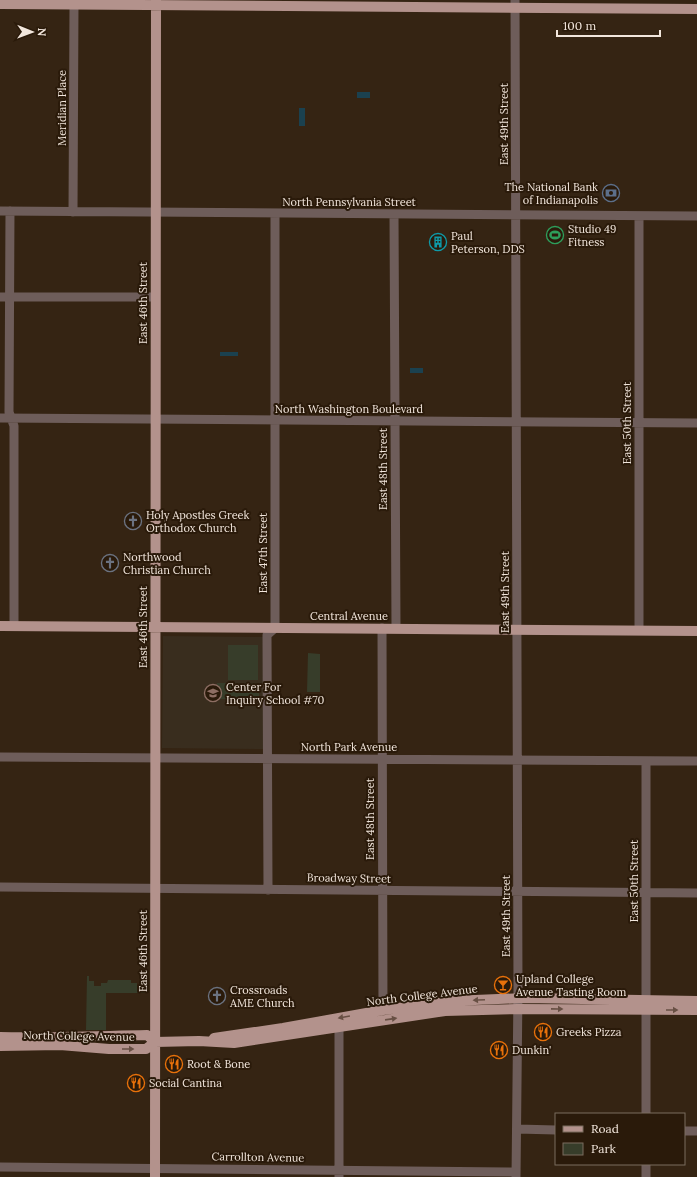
<svg xmlns="http://www.w3.org/2000/svg" width="697" height="1177" font-family="Lora,serif">
  <style>
    .education { fill: #392d1e }
    .green { fill: #373d2a }
    .water { fill: #1b414f }
    .lines { fill: none; stroke-linecap: round; stroke-linejoin: round }
    .minor { stroke: #6e5d5a; stroke-width: 9 }
    .major { stroke: #b3928c; stroke-width: 10 }
    .oneway { fill: #685044 }
    .labels { text-anchor: middle; stroke-width: 4; stroke-linejoin: round; paint-order: stroke }
    .street-label { font-size: 11px; fill: #f2e6dc; stroke: #2a1a0a }
    .poi-label { font-size: 11px; fill: #f2e6dc; stroke: #2a1a0a; text-anchor: start }
  </style>
  <rect width="100%" height="100%" fill="#352413"/>
  <path class="education" d="M163,636L263,637V749L162,748Z"/>
  <path class="green" d="M228,645H258V680H228Z
    M308,653L320,654V692H307Z
    M217,683H259V699H217Z
    M87,976H89V981H94V986H101V983H107L108,980H131V983H137V986H147V993H106V1030H86Z"/>
  <path class="water" d="M357,92H370V98H357Z
    M299,108H305V126H299Z
    M220,352H238V356H220Z
    M410,368H423V373H410Z"/>
  <g class="lines">
    <path class="minor" d="M515,0L518,990L516,1177
      M0,211L697,216
      M10,211L9,412L14,426V626
      M73,212L74,4
      M394,214L396,628
      M0,297H155
      M0,418L697,423
      M382,628L383,1010
      M639,630V216
      M0,757L697,761
      M646,761V1000
      M0,887L697,893
      M268,890L267,635L275,628V213
      M339,1027V1177
      M646,1114V1009
      M517,1129L556,1130
      M684,1131H697
      M0,1167L516,1172
      M646,1177V1164"/>
    <path class="major" d="M0,4L697,9
      M0,626L697,631
      M0,1037C49,1038 98,1036 147,1035L155,1042
      M214,1038L283,1028L383,1010L451,1001L525,998L697,1001
      M0,1046L60,1045L109,1049H146L155,1042L199,1041L234,1043L445,1011L518,1009L697,1010
      M155,1177L156,0"/>
  </g>
  <defs><path id="oneway-solid" d="M-6-.8H1V-3.2L6.5 0L1 3.2V.8H-6Z"/></defs>
  <g class="oneway">
    <use href="#oneway-solid" transform="translate(479 1000) rotate(177)"/>
    <use href="#oneway-solid" transform="translate(557 1009) rotate(1)"/>
    <use href="#oneway-solid" transform="translate(672 1010)"/>
    <use href="#oneway-solid" transform="translate(344 1017) rotate(170)"/>
    <use href="#oneway-solid" transform="translate(391 1019) rotate(-8)"/>
    <use href="#oneway-solid" transform="translate(128 1049)"/>
  </g>
  <defs>
    <g id="bank-ring" transform="scale(0.9)"><circle r="9.5" fill="#2a1a0a" stroke="#5c6f8a" stroke-width="1.5"/><path d="M-6-4H6V4H-6ZM0-2.3a2.3 2.3 0 1 0 0 4.6a2.3 2.3 0 1 0 0-4.6Z" fill="#5c6f8a"/></g>
    <g id="stadium-ring" transform="scale(0.9)"><circle r="9.5" fill="#2a1a0a" stroke="#2e9e5b" stroke-width="1.5"/><path d="M0-5a6.5 5 0 1 0 0 10a6.5 5 0 1 0 0-10ZM-3.5-1.8h7v3.6h-7Z" fill="#2e9e5b"/></g>
    <g id="building-ring" transform="scale(0.9)"><circle r="9.5" fill="#2a1a0a" stroke="#0f9aa8" stroke-width="1.5"/><path d="M-4-6H4V6H1V3H-1V6H-4ZM-2.5-4.3h1.7v1.8h-1.7ZM.8-4.3h1.7v1.8H.8ZM-2.5-1h1.7V.8h-1.7ZM.8-1h1.7V.8H.8Z" fill="#0f9aa8"/></g>
    <g id="church-ring" transform="scale(0.9)"><circle r="9.5" fill="#2a1a0a" stroke="#6b7280" stroke-width="1.5"/><path d="M-1.2-6h2.4v3.5h3.3v2.4h-3.3V6h-2.4V-.1h-3.3v-2.4h3.3Z" fill="#6b7280"/></g>
    <g id="school-ring" transform="scale(0.9)"><circle r="9.5" fill="#2a1a0a" stroke="#8d6e63" stroke-width="1.5"/><path d="M0-5L7-2L0 1L-7-2ZM-4 1L0 2.5L4 1V4Q0 6-4 4Z" fill="#8d6e63"/></g>
    <g id="bar-ring" transform="scale(0.9)"><circle r="9.5" fill="#2a1a0a" stroke="#e8710a" stroke-width="1.5"/><path d="M-6-5H6L.8 .8V4.5H3.5V6h-7V4.5H-.8V.8Z" fill="#e8710a"/></g>
    <g id="restaurant-ring" transform="scale(0.9)"><circle r="9.5" fill="#2a1a0a" stroke="#e8710a" stroke-width="1.5"/><path d="M-5-6h1v4h1v-4h1v4h1v-4h1v5L-1.5 .5V6h-2V.5L-5-1ZM5-6V6H3V1.5H1.5Q1.5-4 5-6Z" fill="#e8710a"/></g>
  </defs>
  <g fill-rule="evenodd">
    <use href="#bank-ring" x="611" y="193"/>
    <use href="#stadium-ring" x="555" y="235"/>
    <use href="#building-ring" x="438" y="242"/>
    <use href="#church-ring" x="133" y="521"/>
    <use href="#church-ring" x="110" y="563"/>
    <use href="#school-ring" x="213" y="693"/>
    <use href="#bar-ring" x="503" y="985"/>
    <use href="#church-ring" x="217" y="996"/>
    <use href="#restaurant-ring" x="543" y="1032"/>
    <use href="#restaurant-ring" x="499" y="1050"/>
    <use href="#restaurant-ring" x="174" y="1064"/>
    <use href="#restaurant-ring" x="136" y="1083"/>
  </g>
  <g class="labels">
    <g class="street-label">
      <text transform="translate(62 108) rotate(-90)" y="4">Meridian Place</text>
      <text transform="translate(504 124) rotate(-90)" y="4">East 49th Street</text>
      <text x="349" y="206">North Pennsylvania Street</text>
      <text transform="translate(143 303) rotate(-90)" y="4">East 46th Street</text>
      <text x="349" y="413">North Washington Boulevard</text>
      <text transform="translate(627 423) rotate(-90)" y="4">East 50th Street</text>
      <text transform="translate(383 469) rotate(-90)" y="4">East 48th Street</text>
      <text transform="translate(263 553) rotate(-90)" y="4">East 47th Street</text>
      <text transform="translate(505 592) rotate(-90)" y="4">East 49th Street</text>
      <text x="349" y="620">Central Avenue</text>
      <text transform="translate(143 627) rotate(-90)" y="4">East 46th Street</text>
      <text x="349" y="751">North Park Avenue</text>
      <text transform="translate(370 819) rotate(-90)" y="4">East 48th Street</text>
      <text transform="translate(349 878) rotate(1)" y="4">Broadway Street</text>
      <text transform="translate(634 881) rotate(-90)" y="4">East 50th Street</text>
      <text transform="translate(506 916) rotate(-90)" y="4">East 49th Street</text>
      <text transform="translate(143 951) rotate(-90)" y="4">East 46th Street</text>
      <text transform="translate(422 995) rotate(-7)" y="4">North College Avenue</text>
      <text transform="translate(79 1036) rotate(1)" y="4">North College Avenue</text>
      <text transform="translate(258 1157) rotate(1)" y="4">Carrollton Avenue</text>
    </g>
    <g class="poi-label">
      <text x="598" y="191" text-anchor="end">The National Bank<tspan x="598" dy="13">of Indianapolis</tspan></text>
      <text x="568" y="233">Studio 49<tspan x="568" dy="13">Fitness</tspan></text>
      <text x="451" y="240">Paul<tspan x="451" dy="13">Peterson, DDS</tspan></text>
      <text x="146" y="519">Holy Apostles Greek<tspan x="146" dy="13">Orthodox Church</tspan></text>
      <text x="123" y="561">Northwood<tspan x="123" dy="13">Christian Church</tspan></text>
      <text x="226" y="691">Center For<tspan x="226" dy="13">Inquiry School #70</tspan></text>
      <text x="516" y="983">Upland College<tspan x="516" dy="13">Avenue Tasting Room</tspan></text>
      <text x="230" y="994">Crossroads<tspan x="230" dy="13">AME Church</tspan></text>
      <text x="556" y="1036">Greeks Pizza</text>
      <text x="512" y="1054">Dunkin'</text>
      <text x="187" y="1068">Root &amp; Bone</text>
      <text x="149" y="1087">Social Cantina</text>
    </g>
  </g>
  <rect x="555" y="1113" width="130" height="52" fill="#2a1a0a" stroke="#7a6c5e"/>
  <rect x="563" y="1126" width="20" height="6" fill="#b3928c" stroke="#7a6c5e"/>
  <text x="591" y="1133" font-size="12" fill="#f2e6dc">Road</text>
  <rect x="563" y="1143" width="20" height="12" fill="#373d2a" stroke="#7a6c5e"/>
  <text x="591" y="1153" font-size="12" fill="#f2e6dc">Park</text>
  <g transform="translate(32 32) rotate(91)" stroke="#2a1a0a" stroke-width="3" paint-order="stroke">
  <path d="M0-3L7 15L0 10L-7 15Z" fill="#f2e6dc"/>
  <text y="-6" font-size="11" font-weight="bold" text-anchor="middle" fill="#f2e6dc">N</text>
  </g>
  <path d="M557 30v6h103v-6" fill="none" stroke="#f2e6dc" stroke-width="2"/>
  <text x="563" y="30" font-size="12" fill="#f2e6dc" stroke="#2a1a0a" stroke-width="3" paint-order="stroke">100 m</text>
</svg>
